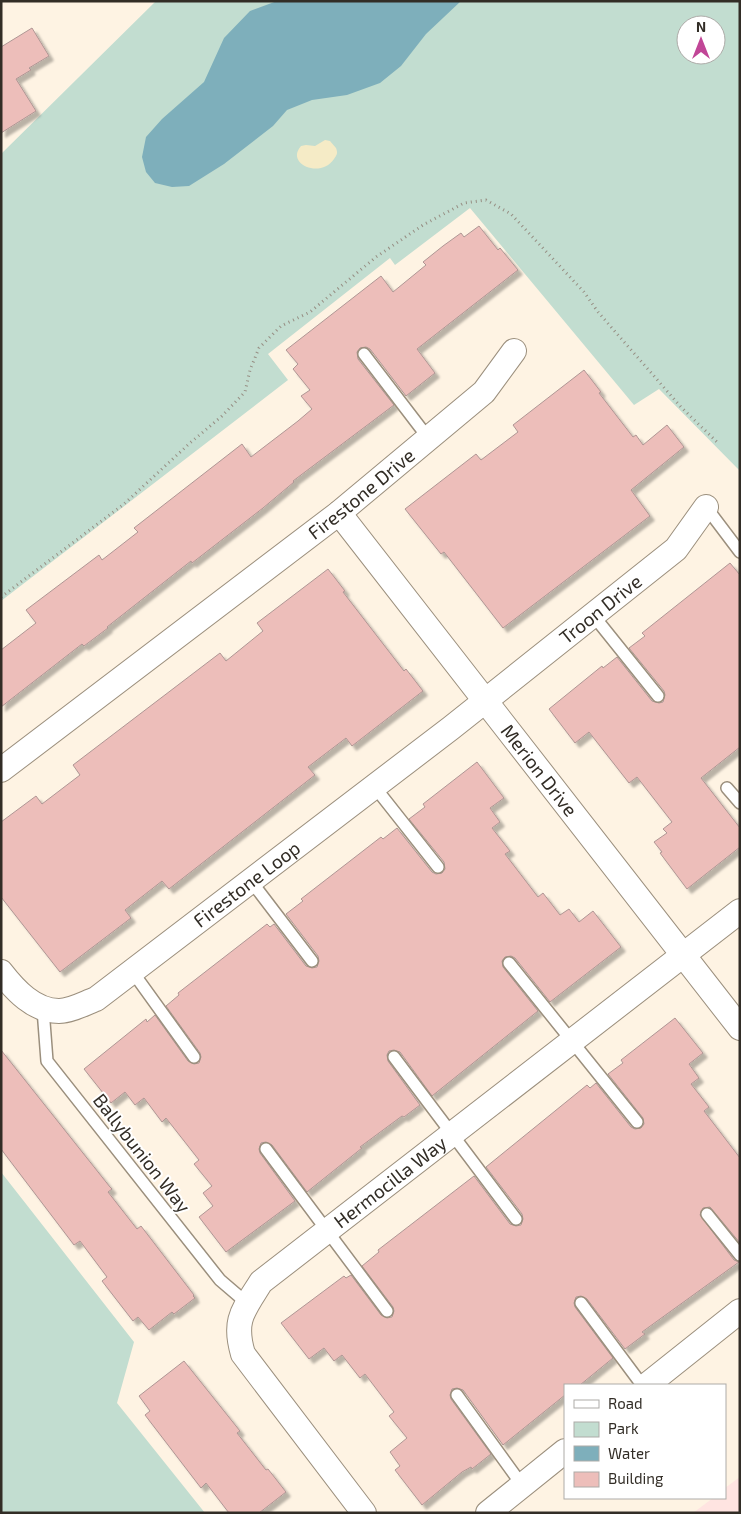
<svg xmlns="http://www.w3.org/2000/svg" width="741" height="1514" font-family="'Exo 2',sans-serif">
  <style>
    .education { fill: #ffe4e1 }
    .green { fill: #c2ddd0; fill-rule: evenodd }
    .sand { fill: #f5ebc6 }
    .water { fill: #7eafbb }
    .building { fill: #edbeba; stroke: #af9694; filter: url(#shadow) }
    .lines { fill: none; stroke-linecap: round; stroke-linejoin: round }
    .service-casing { stroke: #9b8f7d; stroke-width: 14 }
    .minor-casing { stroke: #9b8f7d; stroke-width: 26 }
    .path { stroke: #968e83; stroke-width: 3; stroke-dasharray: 1 4; stroke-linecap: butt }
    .service { stroke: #fff; stroke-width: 11 }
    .minor { stroke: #fff; stroke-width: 24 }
    .labels { text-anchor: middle; stroke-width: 4; stroke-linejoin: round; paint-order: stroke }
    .street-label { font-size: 19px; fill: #322d26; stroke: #fff }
  </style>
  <defs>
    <filter id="shadow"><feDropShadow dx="4.5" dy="4.5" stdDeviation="1" flood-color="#0004"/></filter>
  </defs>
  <rect width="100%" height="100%" fill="#fef3e3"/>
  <path class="education" d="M740,1477V1513H693L713,1498H725V1488Z"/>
  <path class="green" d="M156,1H740V471L659,389L634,405L470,208L395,265L390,258L268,354L288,380L1,601V154ZM686,25H716V55H686Z
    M1,1172L134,1342L117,1403L205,1513H1Z"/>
  <path class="sand" d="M325,140L330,141L336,148C338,153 337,155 334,159C321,179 285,164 301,146L306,145L315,146Z"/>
  <path class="water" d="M277,1H461L426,34L401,66L380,83L347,95L312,100L287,110L273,126L224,164L189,186L172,187L155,183L146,172L142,157L146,137L162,119L204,82L224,38L250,11Z"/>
  <path class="building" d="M32,28L49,56L29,68L31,70L16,79L36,111L1,133V47Z
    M479,226L498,250L500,248L518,270L417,349L435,373L406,396L370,349L366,347L360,348L357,352L358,359L394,405L293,481L294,482L263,508L192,563L191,561L107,627L108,628L84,646L82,644L1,707V650L36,623L26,610L99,555L102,560L138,532L134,528L242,444L251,457L298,421L312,409L301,396L310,390L293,369L298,364L286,350L381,276L393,292L426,265L423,262L443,246L461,233L464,237Z
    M584,370L601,392L599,393L633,437L636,435L643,445L667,425L684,447L631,490L650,516L503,628L444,552L441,554L405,509L476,454L481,460L518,432L513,425Z
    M730,563L740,575V747L701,778L740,828V847L687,889L660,853L662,852L654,842L667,833L663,829L672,822L637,777L629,783L589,732L575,743L549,709L602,666L603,668L617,657L652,701L659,703L663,702L665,695L664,691L629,648L645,636L642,633Z
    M328,569L345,591L343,592L404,671L406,669L423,691L352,746L346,738L308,767L315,775L169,889L162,881L125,910L131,918L60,972L1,897V822L36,796L42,804L80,775L73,765L220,653L226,661L263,631L257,623Z
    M477,762L504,798L490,808L500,822L492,828L510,851L505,854L538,897L543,893L560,915L569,909L579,922L593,911L621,947L550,1002L515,958L511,956L505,957L502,961L503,967L538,1011L432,1096L400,1052L394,1050L389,1051L387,1055L388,1061L420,1105L404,1117L402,1116L360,1147L362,1148L307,1192L272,1145L266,1142L261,1143L259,1149L260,1153L295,1201L226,1252L199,1217L213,1206L203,1193L212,1186L194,1164L199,1160L166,1118L162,1122L144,1098L135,1105L125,1092L111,1103L84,1069L146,1019L147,1022L155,1015L188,1061L194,1064L199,1063L201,1057L200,1053L166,1006L179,995L178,993L267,924L270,927L274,924L306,966L312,968L317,967L319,961L318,956L286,914L303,901L301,899L381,837L383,839L397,828L432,872L436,874L442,873L445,869L444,862L409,819L425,807L423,804Z
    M675,1018L703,1053L689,1064L699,1078L691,1084L709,1107L704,1111L740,1158V1243L710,1207L703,1208L700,1215L734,1260L739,1262L642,1332L645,1334L625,1349L587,1299L581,1296L576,1297L574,1303L575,1307L613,1358L580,1385H565V1395L503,1445L463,1390L457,1388L452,1389L450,1395L451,1399L491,1454L472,1469L471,1467L462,1472L422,1505L395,1470L400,1466L390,1452L407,1438L389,1416L394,1412L365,1374L360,1378L342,1355L334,1361L324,1348L309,1359L281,1323L344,1276L346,1278L351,1275L381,1315L387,1318L392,1317L394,1311L393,1307L362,1266L379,1252L378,1250L474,1176L510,1224L516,1226L521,1225L523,1219L522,1214L486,1167L587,1085L590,1088L596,1083L631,1127L635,1129L641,1128L644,1124L643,1118L608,1074L623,1063L621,1060Z
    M1,1050L110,1187L112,1189L108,1192L137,1229L141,1226L194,1295L193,1296L195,1298L174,1314L172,1312L149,1330L138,1317L133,1321L102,1281L107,1277L80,1241L74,1245L1,1149Z
    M184,1361L240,1431L237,1433L266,1470L268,1469L286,1492L259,1513H229L206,1483L201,1488L145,1415L150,1411L139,1396Z"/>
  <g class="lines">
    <g class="service-casing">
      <path id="service" d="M364,354L429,439
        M706,507L740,552
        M593,615L658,696
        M374,786L438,867
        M727,788L740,803
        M251,881L312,961
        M509,963L637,1122
        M132,971L194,1057
        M43,1009L47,1061L220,1280L248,1304
        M394,1057L516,1219
        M266,1149L387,1311
        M707,1214L740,1255
        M581,1303L642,1385
        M457,1395L522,1485"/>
    </g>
    <g class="minor-casing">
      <g id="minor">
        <path id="s1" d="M339,513L740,1028"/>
        <path id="s2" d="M1,770L339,513L484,392L514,351"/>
        <path id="s3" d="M1,972C15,990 34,1011 59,1011C71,1011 85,1003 96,999L451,728L676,549L706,507"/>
        <path d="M647,1385L740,1311"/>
        <path id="s4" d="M364,1513L243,1354C233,1320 243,1311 261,1282L740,911"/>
        <path d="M488,1513L565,1451"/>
      </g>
    </g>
    <path class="path" d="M1,597L124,504L190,443L222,416L245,392L250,370L259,348L281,326L310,312L376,257L423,225L464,203L486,200L511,214L584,292L598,312L681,407L718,443"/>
    <use href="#service" class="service"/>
    <use href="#minor" class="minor"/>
  </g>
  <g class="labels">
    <g class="street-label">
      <text dy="7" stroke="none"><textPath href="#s2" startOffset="454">Firestone Drive</textPath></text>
      <text dy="7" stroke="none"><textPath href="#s3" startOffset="749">Troon Drive</textPath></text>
      <text dy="7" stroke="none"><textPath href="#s1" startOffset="326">Merion Drive</textPath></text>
      <text dy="7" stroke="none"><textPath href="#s3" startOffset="301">Firestone Loop</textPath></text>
      <text transform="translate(142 1153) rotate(52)" y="7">Ballybunion Way</text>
      <text dy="7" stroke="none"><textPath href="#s4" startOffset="441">Hermocilla Way</textPath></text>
    </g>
  </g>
  <rect width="741" height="1514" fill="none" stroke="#322d26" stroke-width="5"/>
  <rect x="564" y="1384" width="162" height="115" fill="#ffffff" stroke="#adaba8"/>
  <rect x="574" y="1400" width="25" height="8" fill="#ffffff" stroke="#adaba8"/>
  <text x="608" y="1409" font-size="15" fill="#322d26">Road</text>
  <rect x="574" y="1422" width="25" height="15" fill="#c2ddd0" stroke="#adaba8"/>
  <text x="608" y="1434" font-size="15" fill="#322d26">Park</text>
  <rect x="574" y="1446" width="25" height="15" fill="#7eafbb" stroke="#adaba8"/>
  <text x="608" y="1459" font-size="15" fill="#322d26">Water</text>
  <rect x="574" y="1472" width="25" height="15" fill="#edbeba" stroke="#adaba8"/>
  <text x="608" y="1484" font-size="15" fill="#322d26">Building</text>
  <g transform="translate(701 40)"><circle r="24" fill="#ffffff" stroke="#adaba8"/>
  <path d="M0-4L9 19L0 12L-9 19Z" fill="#c14697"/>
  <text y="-8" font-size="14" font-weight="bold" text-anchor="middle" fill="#322d26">N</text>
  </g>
</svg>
